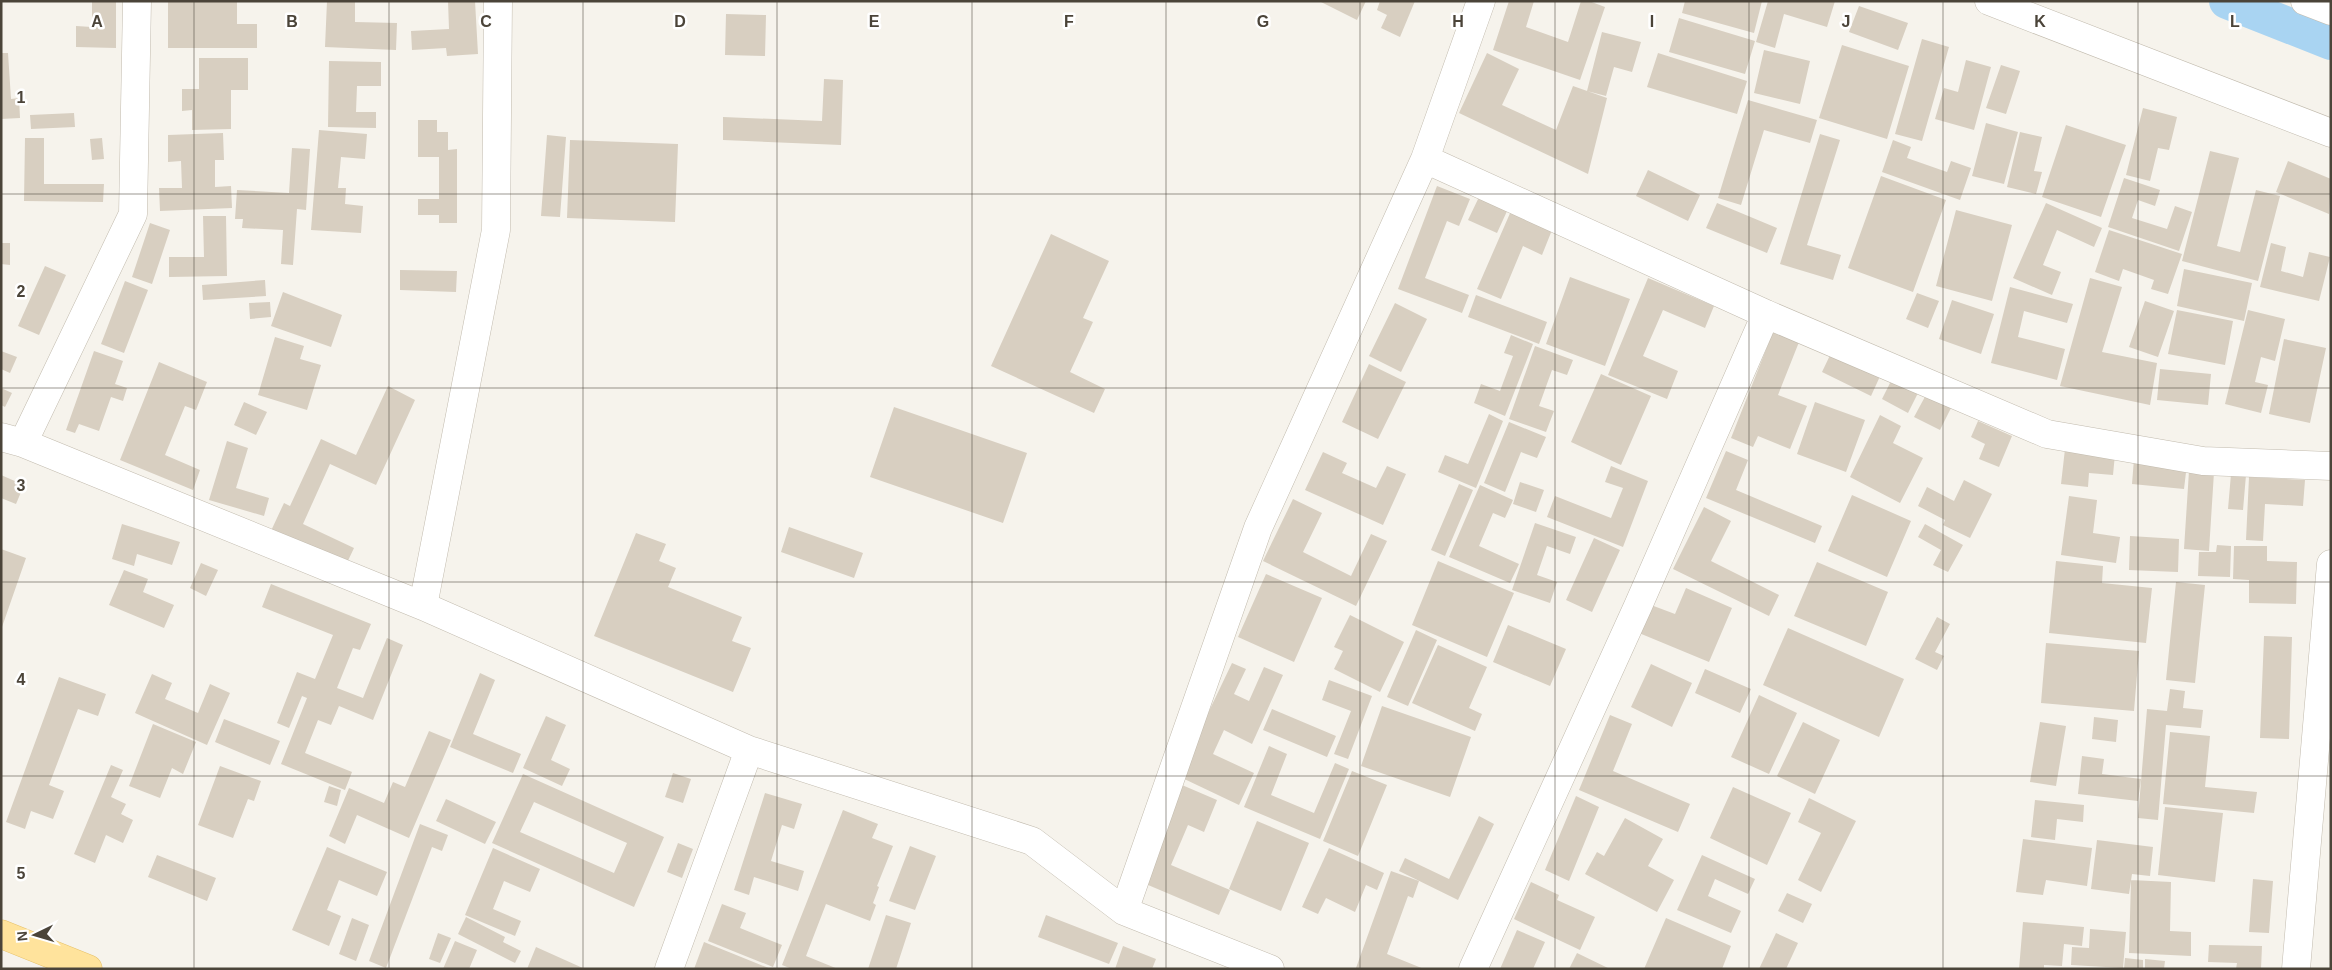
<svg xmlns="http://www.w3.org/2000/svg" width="2332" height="970" font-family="Helvetica,sans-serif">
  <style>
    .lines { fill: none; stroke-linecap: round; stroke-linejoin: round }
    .canal { stroke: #a9d4f2; stroke-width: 36 }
    .building { fill: #d8cfc1; fill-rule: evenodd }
    .minor-casing { stroke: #c2bbae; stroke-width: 29 }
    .major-casing { stroke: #e6c16a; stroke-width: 29 }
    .minor { stroke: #fff; stroke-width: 28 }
    .major { stroke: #ffe39c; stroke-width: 28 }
    .grid { fill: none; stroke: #4b4439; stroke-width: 1; stroke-opacity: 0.55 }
    .grid-label { font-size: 16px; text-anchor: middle; font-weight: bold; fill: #4b4439; stroke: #fff; stroke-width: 5; stroke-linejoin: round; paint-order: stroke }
  </style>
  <rect width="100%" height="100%" fill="#f6f3ec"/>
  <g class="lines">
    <path class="canal" d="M2227,1L2331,42"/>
  </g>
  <path class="building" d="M92,1H116V48L76,47V26L92,27Z
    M168,1H237V24H257V48H168Z
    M327,1H355V22L397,23L396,50L325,47Z
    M448,1H475L478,54L447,56L446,48L412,50L411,31L449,29Z
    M1319,1H1366L1357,20Z
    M1380,1H1415L1400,37L1381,28L1387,15L1377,10Z
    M1509,1H1534L1526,27L1568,42L1581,1H1589L1605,7L1580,80L1493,50Z
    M1685,1H1762L1754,33L1682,13Z
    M1768,1H1835L1827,27L1784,14L1775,48L1756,42Z
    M1859,6L1908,23L1898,50L1849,32Z
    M726,14L766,15L765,56L725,55Z
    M1679,18L1755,41L1745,74L1669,52Z
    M1602,32L1641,42L1632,72L1614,67L1606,96L1587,91Z
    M1922,39L1949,47L1922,141L1895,134Z
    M1842,45L1909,66L1887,139L1819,118Z
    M1764,50L1810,61L1800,104L1754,93Z
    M1,53H8L11,99L19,98L20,118L1,119Z
    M1487,53L1519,69L1502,105L1556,130L1573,86L1607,98L1588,174L1459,113Z
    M1658,53L1747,81L1737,114L1647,87Z
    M199,58H248V90H231V129L192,130V110L182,111V89H199Z
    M1966,60L1991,67L1974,130L1935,119L1944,88L1958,92Z
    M329,61L381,62V86H357L356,112H376V128L328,127Z
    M2001,65L2020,71L2006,114L1986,108Z
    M824,79L843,80L841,145L723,140V117L822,121Z
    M1748,100L1817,120L1810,143L1764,130L1741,205L1718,198Z
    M2143,108L2177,117L2169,150L2158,148L2150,181L2126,175Z
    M74,113L75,127L31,129L30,115Z
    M418,120H437V132H448V150L457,149V223H439V215H418V199H439V157H418Z
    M1986,123L2018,132L2004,184L1972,176Z
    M2066,125L2126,145L2101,217L2042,197Z
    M319,130L367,134L365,159L341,157L338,188H346L345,204L363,206L361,233L311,230Z
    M2020,132L2042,137L2034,171L2042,172L2036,194L2007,187Z
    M223,133L224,160H215V187L231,186L232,208L160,211L159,188H182L181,161L168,162V135Z
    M1820,134L1840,140L1807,245L1841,255L1833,280L1780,264Z
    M547,135L566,137L560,217L541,216Z
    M25,138H44V184H104L103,202L24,201Z
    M102,138L104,159L92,160L90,139Z
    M570,140L678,144L675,222L567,218Z
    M1893,140L1911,147L1907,158L1947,172L1951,161L1971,168L1960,200L1882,172Z
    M292,148L310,149L306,210L297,209L293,265L281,264L283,230L242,228L243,219H235L237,190L289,193Z
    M2210,151L2239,158L2217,246L2240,252L2256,190L2280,196L2258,281L2182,261Z
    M2288,161L2331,179L2329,214L2276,192Z
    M1648,170L1700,195L1688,221L1636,196Z
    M1881,176L1946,200L1913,292L1848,268Z
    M2124,178L2160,190L2155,206L2138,200L2132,218L2167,229L2175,206L2192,212L2179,251L2108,227Z
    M1437,186L1470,199L1459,226L1447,221L1425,278L1469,295L1462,313L1398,289Z
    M1480,195L1508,209L1497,233L1468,220Z
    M1717,203L1777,228L1767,253L1706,228Z
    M2046,203L2102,228L2094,247L2057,230L2043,265L2061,272L2052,295L2013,278Z
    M1956,210L2012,225L1992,301L1936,286Z
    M1511,211L1552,230L1542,255L1523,246L1501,299L1477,289Z
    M203,216H226L227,276L169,277V257H204Z
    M150,223L170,230L152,284L132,277Z
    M2109,230L2182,254L2168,294L2151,289L2154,280L2123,269L2119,281L2095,272Z
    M1051,234L1109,261L1083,318L1093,322L1070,372L1105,389L1094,413L991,366Z
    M1,243H10V265L1,264Z
    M2271,243L2286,247L2281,271L2303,277L2309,252L2330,257L2319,301L2260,287Z
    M45,266L66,275L39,335L18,326Z
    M2184,269L2252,283L2244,321L2177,306Z
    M400,270L457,271L456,292L400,290Z
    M1570,277L1630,299L1605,366L1546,344Z
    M1648,278L1714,306L1705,328L1663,310L1643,356L1678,371L1667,399L1608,375Z
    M2090,278L2122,287L2102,352L2157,363L2150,405L2060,386Z
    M265,280L266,296L203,300L202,285Z
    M125,281L148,290L124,353L101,344Z
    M2010,287L2073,304L2067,323L2024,311L2018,337L2065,349L2057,380L1991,363Z
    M283,292L342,315L331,347L271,326Z
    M1917,293L1939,301L1928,328L1906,319Z
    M1476,295L1547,322L1539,344L1468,317Z
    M1952,300L1994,314L1981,354L1939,339Z
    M2145,301L2174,311L2158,357L2129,347Z
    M270,302L271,317L250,319L249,303Z
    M1395,303L1427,319L1401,372L1369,356Z
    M2177,310L2233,321L2225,365L2168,354Z
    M2248,310L2285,319L2275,361L2261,357L2255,382L2268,385L2261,413L2225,404Z
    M1775,327L1801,337L1778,395L1807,406L1790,449L1758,436L1753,447L1731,438Z
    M1511,335L1533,344L1505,416L1474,403L1481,384L1500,391L1513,356L1504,353Z
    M275,337L304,346L300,359L321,365L307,410L258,395Z
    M2284,339L2326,348L2310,423L2269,414Z
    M1535,346L1573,360L1567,375L1552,370L1539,406L1554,411L1546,432L1509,419Z
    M1833,349L1882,372L1871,396L1822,372Z
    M1,351L17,357L10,373L1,369Z
    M94,351L123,361L115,384L127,388L123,401L111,397L99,431L79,424L75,433L66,430Z
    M159,362L207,382L196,410L185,406L165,455L200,470L193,490L120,460Z
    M1369,364L1406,382L1378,439L1342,422Z
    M2160,369L2211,374L2208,405L2157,400Z
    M1601,374L1651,396L1621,465L1571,442Z
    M1894,375L1920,389L1908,413L1882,399Z
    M388,386L415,400L376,485L330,464L303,524L354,548L345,567L270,533L284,503L290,506L321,439L356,455Z
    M1,388L12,393L5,407L1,405Z
    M1927,393L1952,406L1940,430L1914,417Z
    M244,402L267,412L256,435L234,425Z
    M1815,402L1865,420L1846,472L1797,454Z
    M894,407L1027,453L1003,523L870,477Z
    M1489,414L1503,421L1476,488L1438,472L1445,455L1468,464Z
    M1880,415L1901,426L1893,443L1923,458L1900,503L1850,477Z
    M1978,421L2012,436L1999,467L1979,459L1985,444L1971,437Z
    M1509,422L1546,437L1537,458L1521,452L1505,492L1484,483Z
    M227,441L248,448L236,488L269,498L264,516L209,500Z
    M2065,449L2115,454L2113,475L2089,473L2088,487L2061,484Z
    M1726,451L1748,460L1736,490L1822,526L1815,543L1706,498Z
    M1323,452L1347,463L1342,473L1376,488L1387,466L1406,474L1383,525L1305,490Z
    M2134,459L2187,464L2184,489L2132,484Z
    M1611,466L1648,481L1623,547L1547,517L1555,496L1611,518L1623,488L1605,482Z
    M2189,471L2214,472L2209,551L2184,549Z
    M2231,474L2246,475L2243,510L2228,509Z
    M1,475L24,485L16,504L1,498Z
    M2249,477L2305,480L2303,506L2265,504L2263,541L2246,540Z
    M1964,480L1992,494L1970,538L1943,525L1945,520L1918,506L1927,487L1954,501Z
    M1520,482L1544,490L1536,512L1513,504Z
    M1459,484L1473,490L1445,556L1431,550Z
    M1480,485L1513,500L1505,518L1493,513L1479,546L1519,564L1510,583L1449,557Z
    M1852,495L1911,521L1887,577L1828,551Z
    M2069,496L2097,500L2093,533L2120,537L2116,563L2061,555Z
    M1293,499L1322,513L1303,552L1351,576L1371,534L1387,541L1356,606L1263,561Z
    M1704,507L1731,521L1711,561L1779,595L1769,616L1673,569Z
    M1535,523L1576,537L1570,554L1547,546L1537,575L1557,582L1550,603L1512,590Z
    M122,524L180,542L172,565L137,554L134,566L112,559Z
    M1925,524L1963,545L1948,572L1933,565L1941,550L1918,537Z
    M789,527L863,553L854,578L781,552Z
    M636,533L666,544L659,561L676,568L668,587L742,617L732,641L751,648L733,692L594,636Z
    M2130,536L2179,539L2178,572L2129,570Z
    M1594,538L1620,550L1592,612L1566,600Z
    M2217,545L2231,546L2230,577L2198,576L2199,552H2216Z
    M2234,546H2267V561L2297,562L2296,604L2249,603V580L2233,579Z
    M1,549L26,558L2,627H1Z
    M1438,561L1514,593L1487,657L1412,625Z
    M2056,561L2103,566L2102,583L2152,588L2146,643L2049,633Z
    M1817,562L1888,592L1866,646L1794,616Z
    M201,563L218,570L206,596L190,588Z
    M124,570L148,579L143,592L174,605L164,628L109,605Z
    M1266,574L1322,598L1294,662L1238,637Z
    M2176,582L2205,585L2195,683L2166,680Z
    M271,584L371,624L360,650L353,648L337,688L363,698L387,638L403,645L373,720L339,706L331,725L318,720L305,753L352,772L345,790L281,764L307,698L302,696L289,728L277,723L297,672L315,679L333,635L262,607Z
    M1686,588L1732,608L1709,662L1639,633L1651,605L1675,614Z
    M1350,615L1404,642L1380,692L1334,669L1343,651L1334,647Z
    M1937,617L1950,624L1935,652L1944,656L1937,670L1915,659Z
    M1508,625L1566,649L1550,686L1493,662Z
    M1788,628L1904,679L1879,737L1763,685Z
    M1416,630L1437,640L1408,706L1387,697Z
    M2264,636L2292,637L2289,739L2260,738Z
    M2046,643L2139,651L2134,711L2041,703Z
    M1438,645L1487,667L1469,708L1482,714L1475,731L1412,703Z
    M1232,663L1246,669L1234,694L1249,701L1264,667L1283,675L1252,744L1224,730L1213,754L1254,773L1239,805L1178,776Z
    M1651,664L1692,683L1672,727L1631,707Z
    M1705,669L1751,689L1740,713L1695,693Z
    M480,673L495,680L473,734L521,754L513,773L450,747Z
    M152,674L172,683L165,699L198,713L210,684L230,693L207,745L135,713Z
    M59,677L106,694L98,716L78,709L49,785L64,791L53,819L31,811L25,829L6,822Z
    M1329,680L1372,696L1348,759L1334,754L1351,711L1322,700Z
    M2170,689L2185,691L2183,708L2203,710L2201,728L2166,725L2158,820L2138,818L2147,709L2167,711Z
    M1759,695L1797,713L1769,774L1731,757Z
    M1382,706L1471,737L1450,797L1361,766Z
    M1272,709L1336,736L1327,757L1263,730Z
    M1610,715L1632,724L1613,771L1690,804L1678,832L1579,790Z
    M546,716L566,725L551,760L570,769L562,786L523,768Z
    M2094,717L2118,720L2116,742L2092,739Z
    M224,719L280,741L270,765L215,742Z
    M1803,722L1840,740L1815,794L1777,776Z
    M2040,722L2066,726L2056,786L2030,782Z
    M153,724L196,742L183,774L172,768L160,798L129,786Z
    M429,731L451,740L409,838L357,815L345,844L329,836L349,788L384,803L393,782L405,787Z
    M2170,732L2210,736L2205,787L2257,792L2254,813L2163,804Z
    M1269,746L1287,754L1271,795L1314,813L1335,763L1349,769L1320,839L1244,807Z
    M2082,756L2104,759L2102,774L2141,779L2138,801L2078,794Z
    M111,765L123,770L111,797L126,804L121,814L133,820L123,843L106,835L95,863L74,854Z
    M220,766L261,781L254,801L248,799L233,838L198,825Z
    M1352,771L1387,785L1358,856L1323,841Z
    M673,773L691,779L683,803L665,797Z
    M523,774L664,837L634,907L492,843ZM534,802L627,843L614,873L520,832Z
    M1182,785L1217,800L1204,832L1188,825L1171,865L1230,890L1219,915L1141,882Z
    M329,786L341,790L337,806L324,802Z
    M1733,787L1791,813L1767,865L1710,838Z
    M765,793L802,804L794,829L782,825L771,861L804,871L798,891L754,877L749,895L734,890Z
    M1576,796L1599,807L1569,881L1545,870Z
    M1809,798L1856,821L1821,892L1798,880L1821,833L1798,822Z
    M446,799L496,822L485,844L436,821Z
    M2035,800L2084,805L2083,822L2057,819L2055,840L2031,837Z
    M2165,807L2223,813L2215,882L2158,875Z
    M843,810L878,824L872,838L893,846L877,886L879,887L873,903L876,905L870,921L826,904L806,956L838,969H792L782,965Z
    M1479,816L1494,824L1458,900L1399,871L1405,858L1449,879Z
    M1625,818L1663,839L1648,866L1674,880L1657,912L1585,874L1597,852L1604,856Z
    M1257,821L1309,843L1281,911L1229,889Z
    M420,824L448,835L442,851L432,847L386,968L369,961Z
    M2023,839L2092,848L2087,886L2046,880L2043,895L2016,892Z
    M2097,840L2153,847L2150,876L2132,874L2129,894L2091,889Z
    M678,843L693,849L682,878L667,872Z
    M910,846L936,856L915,910L889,901Z
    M327,847L387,872L377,896L339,880L327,910L341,916L329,946L292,930Z
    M493,848L540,869L530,892L504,881L493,909L521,921L515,936L465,915Z
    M1329,848L1384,873L1377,890L1366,885L1355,912L1326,898L1318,914L1302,907Z
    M157,855L216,878L207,901L148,877Z
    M1702,855L1755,879L1748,894L1715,879L1708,896L1741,911L1731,933L1677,910Z
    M1391,871L1419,881L1413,898L1408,896L1387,954L1424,969L1356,968Z
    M2253,879L2273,881L2269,933L2249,932Z
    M2131,880L2171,882L2170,931L2191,932V956L2129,953Z
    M1531,882L1559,895L1557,900L1595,917L1580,950L1514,919Z
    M1787,893L1812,904L1803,923L1778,911Z
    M722,904L746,913L740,928L782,945L773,967L708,941Z
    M886,915L911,923L896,969H868Z
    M1046,915L1118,943L1109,964L1038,937Z
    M466,917L505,937L503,942L521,951L515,963L458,934Z
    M352,918L369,925L356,961L339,954Z
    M1666,918L1731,946L1722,969H1644Z
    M2023,922L2084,927L2082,946L2064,944L2062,966L2044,965V969H2019Z
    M2090,929L2126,932L2123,968L2071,965L2072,947L2089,948Z
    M1517,930L1545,942L1533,969H1500Z
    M438,933L451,938L440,963L429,959Z
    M1776,933L1798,943L1786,969H1759Z
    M455,941L477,950L469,969H443Z
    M704,942L771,969H694Z
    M2209,945L2262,946L2261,969H2236L2237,963L2208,962Z
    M1123,946L1156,959L1152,969H1115Z
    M536,947L585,969H527Z
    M1577,953L1610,969H1569Z
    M2125,958L2143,960V969H2124Z
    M2145,959L2165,961L2164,969H2145Z"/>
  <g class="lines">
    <g class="minor-casing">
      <path id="minor" d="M1989,1L2331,133
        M2305,1L2331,11
        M1425,159L1766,314L2047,434L2203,461L2331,466
        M1,437L23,443L423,606L749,750L1032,841L1124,911L1270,969
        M23,443L133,214L137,1
        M423,606L496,230L498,1
        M1124,911L1258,528L1425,159L1481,1
        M669,969L749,750
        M1473,969L1638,606L1766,314
        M2296,969L2331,564"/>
    </g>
    <g class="major-casing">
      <path id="major" d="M1,934L88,969"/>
    </g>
    <use href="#minor" class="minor"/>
    <use href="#major" class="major"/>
  </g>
  <path class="grid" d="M194,1V969M389,1V969M583,1V969M777,1V969M972,1V969M1166,1V969M1360,1V969M1555,1V969M1749,1V969M1943,1V969M2138,1V969M1,194H2331M1,388H2331M1,582H2331M1,776H2331"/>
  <g class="grid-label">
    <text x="97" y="27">A</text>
    <text x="292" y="27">B</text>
    <text x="486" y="27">C</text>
    <text x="680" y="27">D</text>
    <text x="874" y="27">E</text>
    <text x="1069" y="27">F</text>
    <text x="1263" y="27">G</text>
    <text x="1458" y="27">H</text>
    <text x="1652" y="27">I</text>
    <text x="1846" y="27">J</text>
    <text x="2040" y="27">K</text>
    <text x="2235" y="27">L</text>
    <text x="21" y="103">1</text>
    <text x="21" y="297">2</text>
    <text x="21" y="491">3</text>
    <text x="21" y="685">4</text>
    <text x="21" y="879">5</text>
  </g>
  <rect width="2332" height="970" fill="none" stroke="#4b4439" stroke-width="5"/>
  <g transform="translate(35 935) rotate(265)" stroke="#ffffff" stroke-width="4" paint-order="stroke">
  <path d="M0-4L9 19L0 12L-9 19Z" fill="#4b4439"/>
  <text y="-8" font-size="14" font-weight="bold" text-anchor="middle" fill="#4b4439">N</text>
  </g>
</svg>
